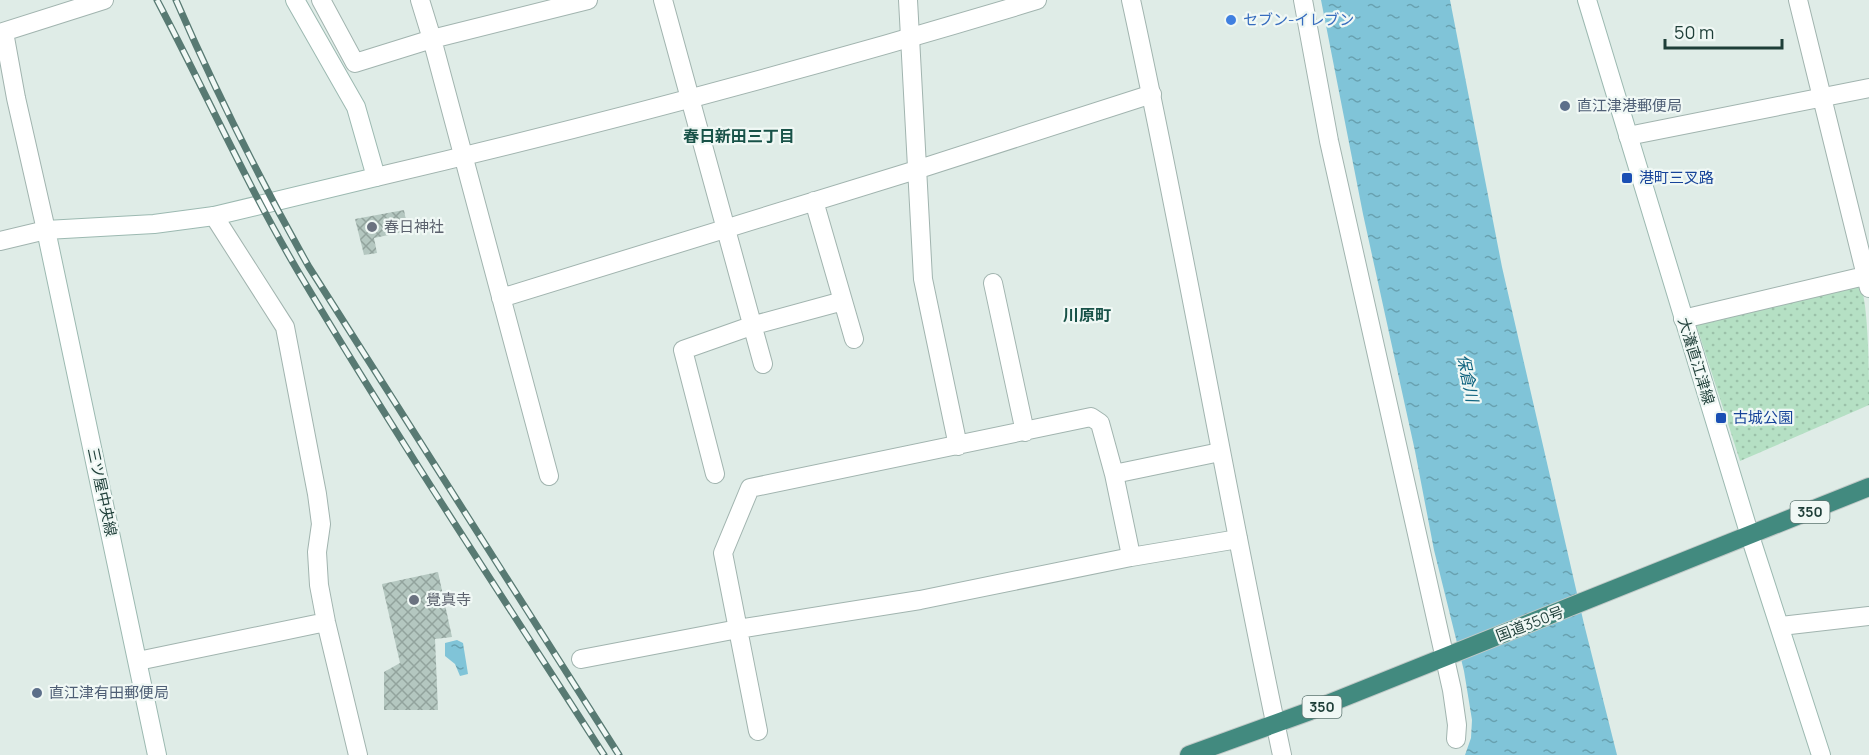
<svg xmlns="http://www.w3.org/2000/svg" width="1869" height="755" font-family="Manrope,'Noto Sans JP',sans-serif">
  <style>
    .grass { fill: url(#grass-dots) }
    .water { fill: url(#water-ripples) }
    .building { fill: url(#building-cross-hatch) }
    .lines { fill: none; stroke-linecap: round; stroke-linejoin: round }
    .minor-casing { stroke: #a1b4af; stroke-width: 20 }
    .tertiary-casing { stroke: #a1b4af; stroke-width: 20 }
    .secondary-casing { stroke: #9cb9b1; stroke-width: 20 }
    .trunk-casing { stroke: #c0c9c7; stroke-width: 20 }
    .minor { stroke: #fff; stroke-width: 18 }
    .tertiary { stroke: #fff; stroke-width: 18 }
    .secondary { stroke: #fff; stroke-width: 18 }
    .trunk { stroke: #428a7f; stroke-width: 18 }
    .rail-casing { stroke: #587a73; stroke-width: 7 }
    .rail { stroke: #f0f8f5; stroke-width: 4.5; stroke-dasharray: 14; stroke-linecap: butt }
    .shop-dot { fill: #3f7fe0; stroke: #f0f8f5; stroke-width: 2 }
    .service-dot { fill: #5c6f8a; stroke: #f0f8f5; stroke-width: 2 }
    .transit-dot { fill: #1a4fb4; stroke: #f0f8f5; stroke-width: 2 }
    .worship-dot { fill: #6b7280; stroke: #f0f8f5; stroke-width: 2 }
    .labels { text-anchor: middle; stroke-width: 4.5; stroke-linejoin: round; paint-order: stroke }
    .shield { fill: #f0f8f5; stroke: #5d7671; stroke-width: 1.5 }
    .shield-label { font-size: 14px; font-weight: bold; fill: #1e3e38 }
    .shop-label { font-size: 15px; fill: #366cbe; stroke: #f0f8f5; text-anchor: start }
    .service-label { font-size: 15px; fill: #4e5e75; stroke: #f0f8f5; text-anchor: start }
    .transit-label { font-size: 15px; fill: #164399; stroke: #f0f8f5; text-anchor: start }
    .worship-label { font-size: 15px; fill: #5b616d; stroke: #f0f8f5; text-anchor: start }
    .street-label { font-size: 15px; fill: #1e3e38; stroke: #f0f8f5 }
    .neighbourhood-label { font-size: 16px; font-weight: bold; fill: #185248; stroke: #f0f8f5 }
    .water-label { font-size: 16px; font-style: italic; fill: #116580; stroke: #f0f8f5 }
  </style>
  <defs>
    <pattern id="grass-dots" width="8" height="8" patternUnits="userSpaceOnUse" patternTransform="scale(1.5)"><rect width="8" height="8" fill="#b5e0c4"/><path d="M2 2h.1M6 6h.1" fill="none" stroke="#9bc1a9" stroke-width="1.8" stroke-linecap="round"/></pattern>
    <pattern id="water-ripples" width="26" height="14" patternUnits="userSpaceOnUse" patternTransform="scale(1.5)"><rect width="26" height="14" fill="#80c4d8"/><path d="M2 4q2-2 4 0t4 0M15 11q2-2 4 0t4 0" fill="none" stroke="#68a1b0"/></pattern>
    <pattern id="building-cross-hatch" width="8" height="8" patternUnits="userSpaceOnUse" patternTransform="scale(1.5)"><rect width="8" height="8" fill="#b4c7c0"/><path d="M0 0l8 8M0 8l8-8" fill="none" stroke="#92a39d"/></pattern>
  </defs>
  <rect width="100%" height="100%" fill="#dfece7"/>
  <path class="grass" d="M1859,284C1869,295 1869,384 1869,405L1740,461L1696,324Z"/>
  <path class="water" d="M1321,0H1450L1502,267L1584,624L1617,755H1465L1471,738L1472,720L1464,671L1434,550L1415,451L1363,214Z
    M457,640L463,643L468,674L460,676L455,664L445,656V643Z"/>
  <path class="building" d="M404,210L408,231L374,238L377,253L364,255L355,219Z
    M438,572L452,637L435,639L438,710H384V672L400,663L382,584Z"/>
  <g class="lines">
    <g class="minor-casing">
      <path id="minor" d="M321,0L355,63L432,39L588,0
        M420,0L432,39L549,476
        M663,0L763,364
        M908,0L923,279L958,446
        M1303,0L1329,141L1452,690L1457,725L1456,739
        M1798,0L1869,288
        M4,32L16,98L46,230
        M0,33L104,0
        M1628,136L1869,88
        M814,201L854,339
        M214,216L285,327L317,494L321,524L317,552L319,585L326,622L358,755
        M993,283L1025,432
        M501,298L916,170L1152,94
        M1683,319L1869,275
        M1220,452L1114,474L1129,546L1131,557L1238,539
        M715,474L683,350L751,326L843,301
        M1781,626L1869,616
        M581,659L738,629L920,600L1131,557
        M138,661L326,622
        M758,731L723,553L750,488L1091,417L1100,423L1114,474"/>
    </g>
    <g class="tertiary-casing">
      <path id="tertiary" d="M1131,0C1186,251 1228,504 1282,755
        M376,177C598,125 819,66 1037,0
        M0,241L46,230"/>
    </g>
    <g class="secondary-casing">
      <path id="secondary" d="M1587,0L1750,536L1821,755
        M157,755L46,230L154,224L214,216L376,177L356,107L295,0"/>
    </g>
    <g class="trunk-casing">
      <path id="trunk" d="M1189,755L1310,711L1869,487"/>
    </g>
    <use href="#minor" class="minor"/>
    <use href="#tertiary" class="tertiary"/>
    <use href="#secondary" class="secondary"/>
    <use href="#trunk" class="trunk"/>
    <g class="rail-casing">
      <path id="rail" d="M157,0C205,91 247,185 299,273C396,436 501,595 604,755
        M176,0C216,92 260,180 309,267L619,755"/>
    </g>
    <use href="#rail" class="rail"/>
  </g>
  <circle class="shop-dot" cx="1231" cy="20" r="6"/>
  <g class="service-dot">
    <circle cx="1565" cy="106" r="6"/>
    <circle cx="37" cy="693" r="6"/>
  </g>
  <g class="transit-dot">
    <rect x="1621" y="172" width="12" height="12" rx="3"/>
    <rect x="1715" y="412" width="12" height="12" rx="3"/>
  </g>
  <g class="worship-dot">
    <circle cx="372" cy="227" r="6"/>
    <circle cx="414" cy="600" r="6"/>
  </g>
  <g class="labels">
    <g class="shield">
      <rect x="1790.5" y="501" width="39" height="22" rx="4.5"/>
      <rect x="1302.5" y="696" width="39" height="22" rx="4.5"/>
    </g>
    <g class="shield-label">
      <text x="1810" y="517">350</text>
      <text x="1322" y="712">350</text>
    </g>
    <g class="shop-label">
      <text x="1243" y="25">セブン-イレブン</text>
    </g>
    <g class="service-label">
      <text x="1577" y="111">直江津港郵便局</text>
      <text x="49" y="698">直江津有田郵便局</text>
    </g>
    <g class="transit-label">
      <text x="1639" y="183">港町三叉路</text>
      <text x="1733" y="423">古城公園</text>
    </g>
    <g class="worship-label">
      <text x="384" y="232">春日神社</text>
      <text x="426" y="605">覺真寺</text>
    </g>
    <g class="street-label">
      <text transform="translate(1696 361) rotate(73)" y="5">大瀁直江津線</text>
      <text transform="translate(102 492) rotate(78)" y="5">三ツ屋中央線</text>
      <text transform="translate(1530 624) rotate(-21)" y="5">国道350号</text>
    </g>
    <g class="neighbourhood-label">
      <text x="739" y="142">春日新田三丁目</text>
      <text x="1087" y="321">川原町</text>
    </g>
    <g class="water-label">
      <text transform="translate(1468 378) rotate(78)" y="6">保倉川</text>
    </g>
  </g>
  <path d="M1665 39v9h117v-9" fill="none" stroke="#1e3e38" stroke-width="3"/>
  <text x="1674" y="39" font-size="18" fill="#1e3e38" stroke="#f0f8f5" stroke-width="4.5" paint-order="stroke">50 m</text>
</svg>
